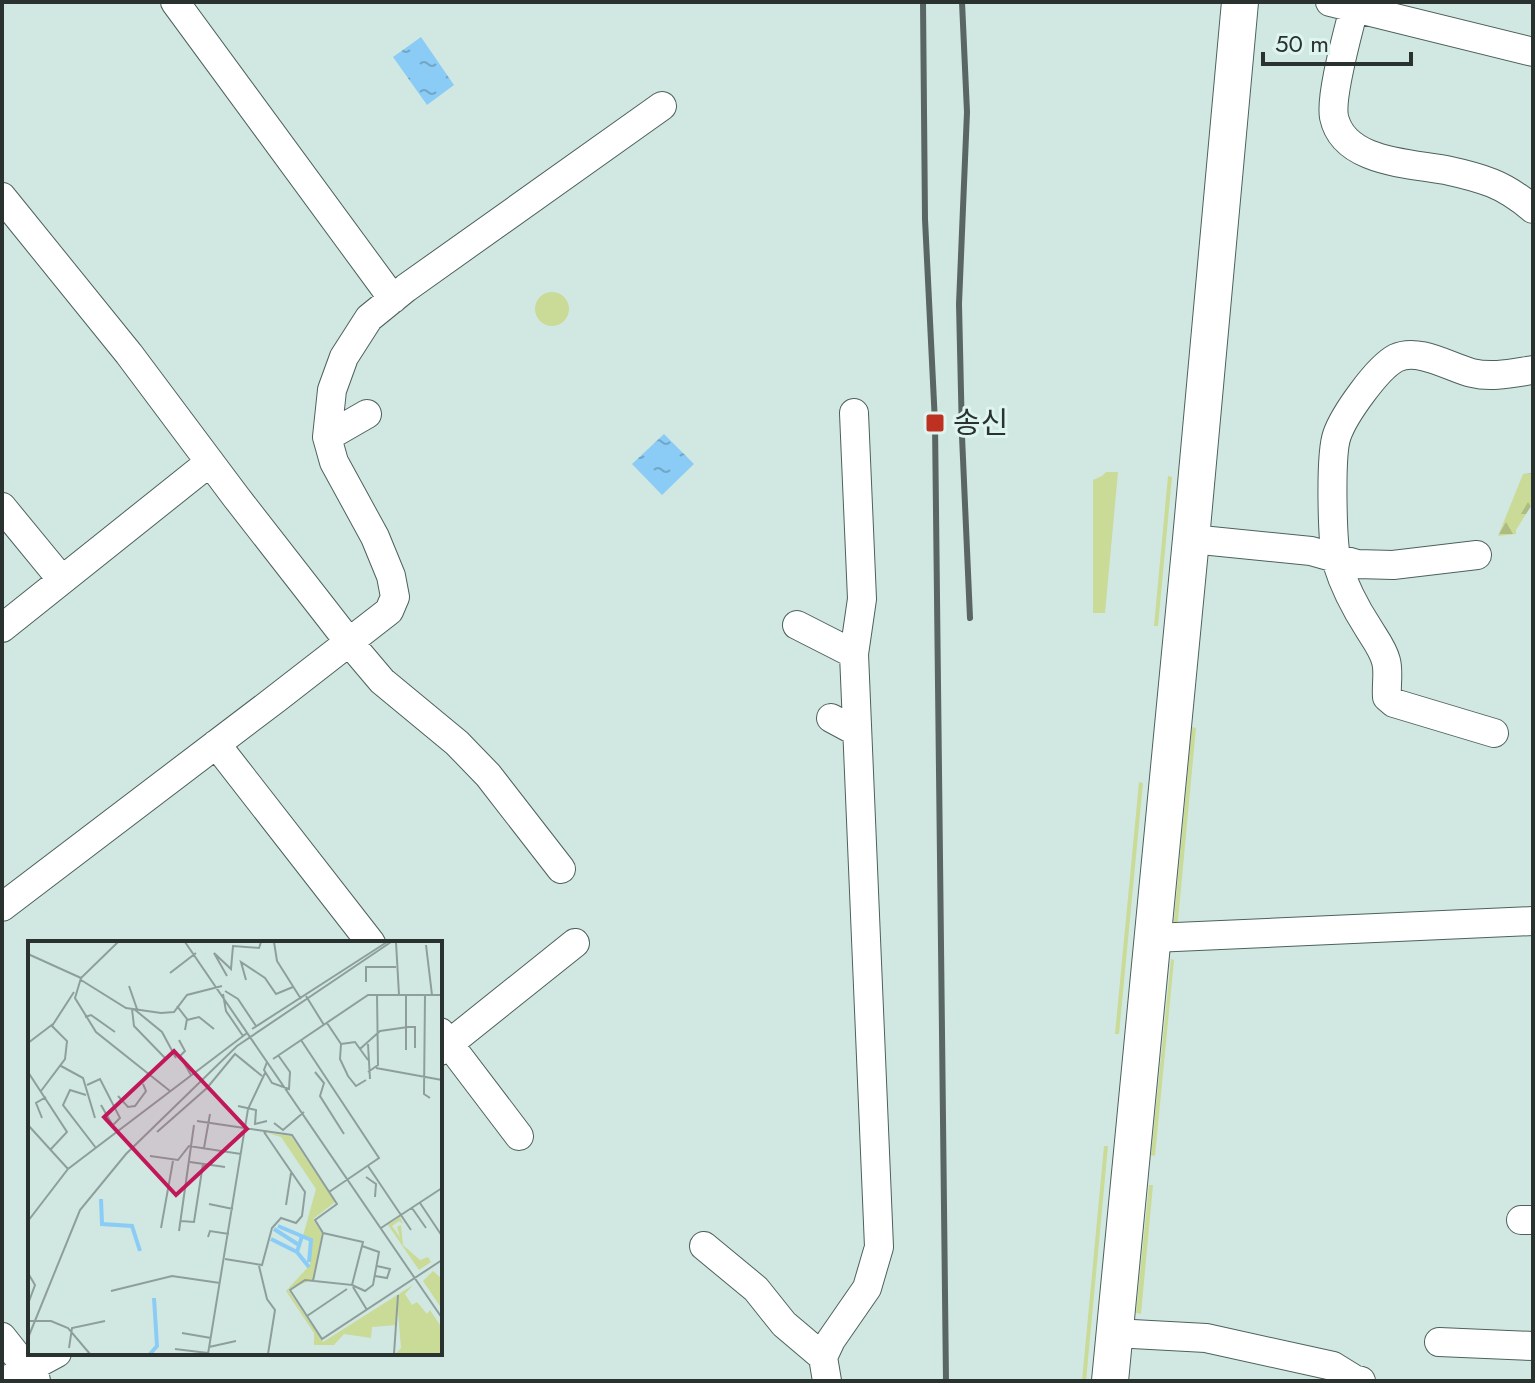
<svg xmlns="http://www.w3.org/2000/svg" width="1535" height="1383" font-family="Jost,'Noto Sans KR',sans-serif">
  <style>
    .green { fill: #cada97 }
    .forest { fill: url(#forest-firs) }
    .water { fill: url(#water-ripples) }
    .lines { fill: none; stroke-linecap: round; stroke-linejoin: round }
    .minor-casing { stroke: #4d615c; stroke-width: 30 }
    .major-casing { stroke: #4d615c; stroke-width: 38 }
    .minor { stroke: #fff; stroke-width: 28 }
    .major { stroke: #fff; stroke-width: 36 }
    .rail { stroke: #5a6663; stroke-width: 6 }
    .poi-dot { fill: #be3120; stroke: #def5ef; stroke-width: 3 }
    .labels { text-anchor: middle; stroke-width: 6; stroke-linejoin: round; paint-order: stroke }
    .poi-label { font-size: 30px; fill: #2a3230; stroke: #def5ef; text-anchor: start }
    .inset-river { fill: none; stroke: #8accf5; stroke-width: 4 }
    .inset-road { fill: none; stroke: #8e9f9b; stroke-width: 2 }
    .view { fill: #c2185b; fill-opacity: 0.15; stroke: #c2185b; stroke-width: 4 }
    .inset-edge { fill: none; stroke: #2a3230; stroke-width: 4 }
  </style>
  <defs>
    <pattern id="forest-firs" width="22" height="20" patternUnits="userSpaceOnUse" patternTransform="scale(2)"><rect width="22" height="20" fill="#cada97"/><path d="M5 1l3.5 6h-7zM16 11l3.5 6h-7z" fill="#aebc82"/></pattern>
    <pattern id="water-ripples" width="26" height="14" patternUnits="userSpaceOnUse" patternTransform="scale(2)"><rect width="26" height="14" fill="#8accf5"/><path d="M2 4q2-2 4 0t4 0M15 11q2-2 4 0t4 0" fill="none" stroke="#71a6c7"/></pattern>
  </defs>
  <rect width="100%" height="100%" fill="#d1e8e2"/>
  <path class="green" d="M535 309a17 17 0 1 1 34 0a17 17 0 1 1-34 0Z
    M1106,472H1118L1105,613H1093V480L1102,476Z
    M1168,476L1172,477L1158,626H1154Z
    M1192,727L1196,728L1177,931H1173Z
    M1139,782L1143,783L1119,1034H1115Z
    M1171,959L1174,960L1155,1156L1151,1155Z
    M1104,1146H1108L1086,1381H1082Z
    M1149,1185H1153L1141,1314L1136,1313Z"/>
  <path class="forest" d="M1533,473V503L1516,530V534L1498,536L1523,474Z"/>
  <path class="water" d="M421,37L454,85L427,105L393,57Z
    M664,434L694,464L662,495L632,464Z"/>
  <g class="lines">
    <g class="minor-casing">
      <path id="minor" d="M175,2L393,299
        M1330,2L1533,52
        M1354,8C1348,33 1330,95 1334,117C1344,164 1413,163 1450,171C1464,174 1479,178 1492,183C1507,189 1520,198 1533,209
        M2,197L129,354L236,497L349,642L382,681L457,743L488,775L561,869
        M327,437L367,414
        M2,507L62,580
        M1191,539L1311,551L1357,564L1393,565L1477,555
        M797,625L854,654
        M2,628L210,462
        M831,718L857,732
        M1494,733L1394,703L1387,697C1386,685 1389,672 1386,661C1383,649 1375,639 1369,629C1356,609 1344,586 1337,563C1332,542 1330,454 1337,435C1344,415 1377,368 1396,358C1419,347 1451,368 1472,373C1492,378 1513,373 1533,370
        M216,744L371,943
        M2,907L277,698L389,611L395,597L391,576L375,537L334,462L327,437L332,390L344,357L369,318L406,288L662,106
        M1153,938L1533,921
        M440,1032L519,1136
        M440,1051L575,943
        M1521,1220H1533
        M704,1246L756,1289L784,1324L823,1357
        M1114,1333L1206,1338L1333,1366L1354,1379L1361,1381
        M2,1337L36,1380
        M1439,1342L1533,1346
        M5,1381L57,1353
        M827,1381L823,1357L831,1340L867,1288L879,1247L854,654L862,599L854,413"/>
    </g>
    <g class="major-casing">
      <path id="major" d="M1110,1381L1191,539L1240,2"/>
    </g>
    <use href="#minor" class="minor"/>
    <use href="#major" class="major"/>
    <path class="rail" d="M923,2L925,219L935,423L946,1381
      M962,2L967,112L959,304L962,436L970,618"/>
  </g>
  <rect class="poi-dot" x="925" y="413" width="20" height="20" rx="4"/>
  <g class="labels">
    <g class="poi-label">
      <text x="953" y="433">송신</text>
    </g>
  </g>
  <g transform="translate(28 941)">
    <rect width="414" height="414" fill="#d1e8e2"/>
    <path d="M239,192L263,195L307,261L285,278L294,292L285,338L260,349L295,401L385,344L377,353L384,364L389,361L399,373L402,369L414,387V413H367L373,407L369,359L368,384L344,386L343,397L316,393L306,404H286V392L258,350L282,324L283,299L275,295L288,248L253,196ZM372,276L375,283L371,280L364,285L372,296L369,286L373,284L375,304L392,319L400,316L403,321L391,329L360,284ZM405,330L414,338V368L395,340Z" fill="#cada97"/>
    <path class="inset-river" d="M73,258L74,283L104,285L112,310M250,285L283,299L281,321M246,288L271,304M274,295L269,311L281,326M243,298L269,311M122,413L129,405L126,357"/>
    <path class="inset-road" d="M90,1L53,37L47,57L68,91L142,150M157,1L414,377M246,1L249,20L273,58M368,1L371,54M398,4L404,54M0,13L53,37M142,32L168,12M199,35L186,12L203,28L205,5L231,7L233,1M53,39L98,67L133,72L146,71L159,54L194,45M218,39L213,21L237,37L248,53L265,46M338,41V26H368M101,45L109,68M197,50L210,58L228,85M195,53L198,70L215,95M397,54L396,153L402,157M278,55L296,84M149,65L159,78L157,89M104,68L106,85L138,118M106,68L134,91L148,117M57,76L63,74L87,91M159,79L171,76L186,88M299,82L313,103L312,118L320,135L328,145L338,139M224,88L359,1M151,99L157,110L152,115L163,134M273,99L351,217L301,251M0,102L25,83M313,103L327,101L340,119M340,103L342,138M332,108L352,90L380,86H387V107M378,109V54M245,118L340,54H414M239,121L236,129L244,142L261,148L262,131L250,114M33,125L55,137L67,177M348,127L414,139M0,131L39,191L23,208M287,131L296,142L292,155L316,193M340,131L350,124L349,53M59,144L72,138L92,177L85,184M13,150L37,118L39,100L24,85L46,51M58,154L42,149L35,164L68,207M90,155L100,166L107,165L118,150L115,143M73,164L85,185M210,165L228,169L227,183L239,180M14,177L8,162L18,156M169,180L264,194L309,263L287,279L295,292L285,340M246,182L255,189L276,171M0,184L40,228M129,191L179,147L207,113L234,135M176,207L182,173M122,215L150,219L161,205L213,213M162,221L197,226M340,225L383,289M338,236L348,243L347,256M392,262L414,295M181,263L205,268M258,264L263,232M384,267L398,287M0,280L40,228L219,92M153,280L166,281L175,223M133,287L145,220M353,287L414,247M151,290L166,184M295,292L335,301L324,344L277,339L262,349L294,398L414,319M180,296L182,290L201,293M197,318L234,324L244,287L253,277L268,282L274,275L277,251L236,191M231,325L239,358L247,369L240,413M0,332L7,344L0,363M347,335L359,337L362,328L349,325M324,344L337,350L345,344L351,311L334,305M325,346L339,369M83,350L144,335L192,342M279,375L319,348M0,380H23L40,387L62,413M154,392L183,397M0,397L52,269L98,213L209,105L363,1M181,406L208,400M41,407L44,387L77,380M147,408L180,412M180,413L220,168L237,132M366,413L370,354"/>
    <path class="view" d="M146,110L219,188L148,254L76,176Z"/>
    <rect width="414" height="414" class="inset-edge"/>
  </g>
  <rect width="1535" height="1383" fill="none" stroke="#2a3230" stroke-width="8"/>
  <path d="M1263 52v12h148v-12" fill="none" stroke="#2a3230" stroke-width="4"/>
  <text x="1275" y="52" font-size="24" fill="#2a3230" stroke="#def5ef" stroke-width="6" paint-order="stroke">50 m</text>
</svg>
